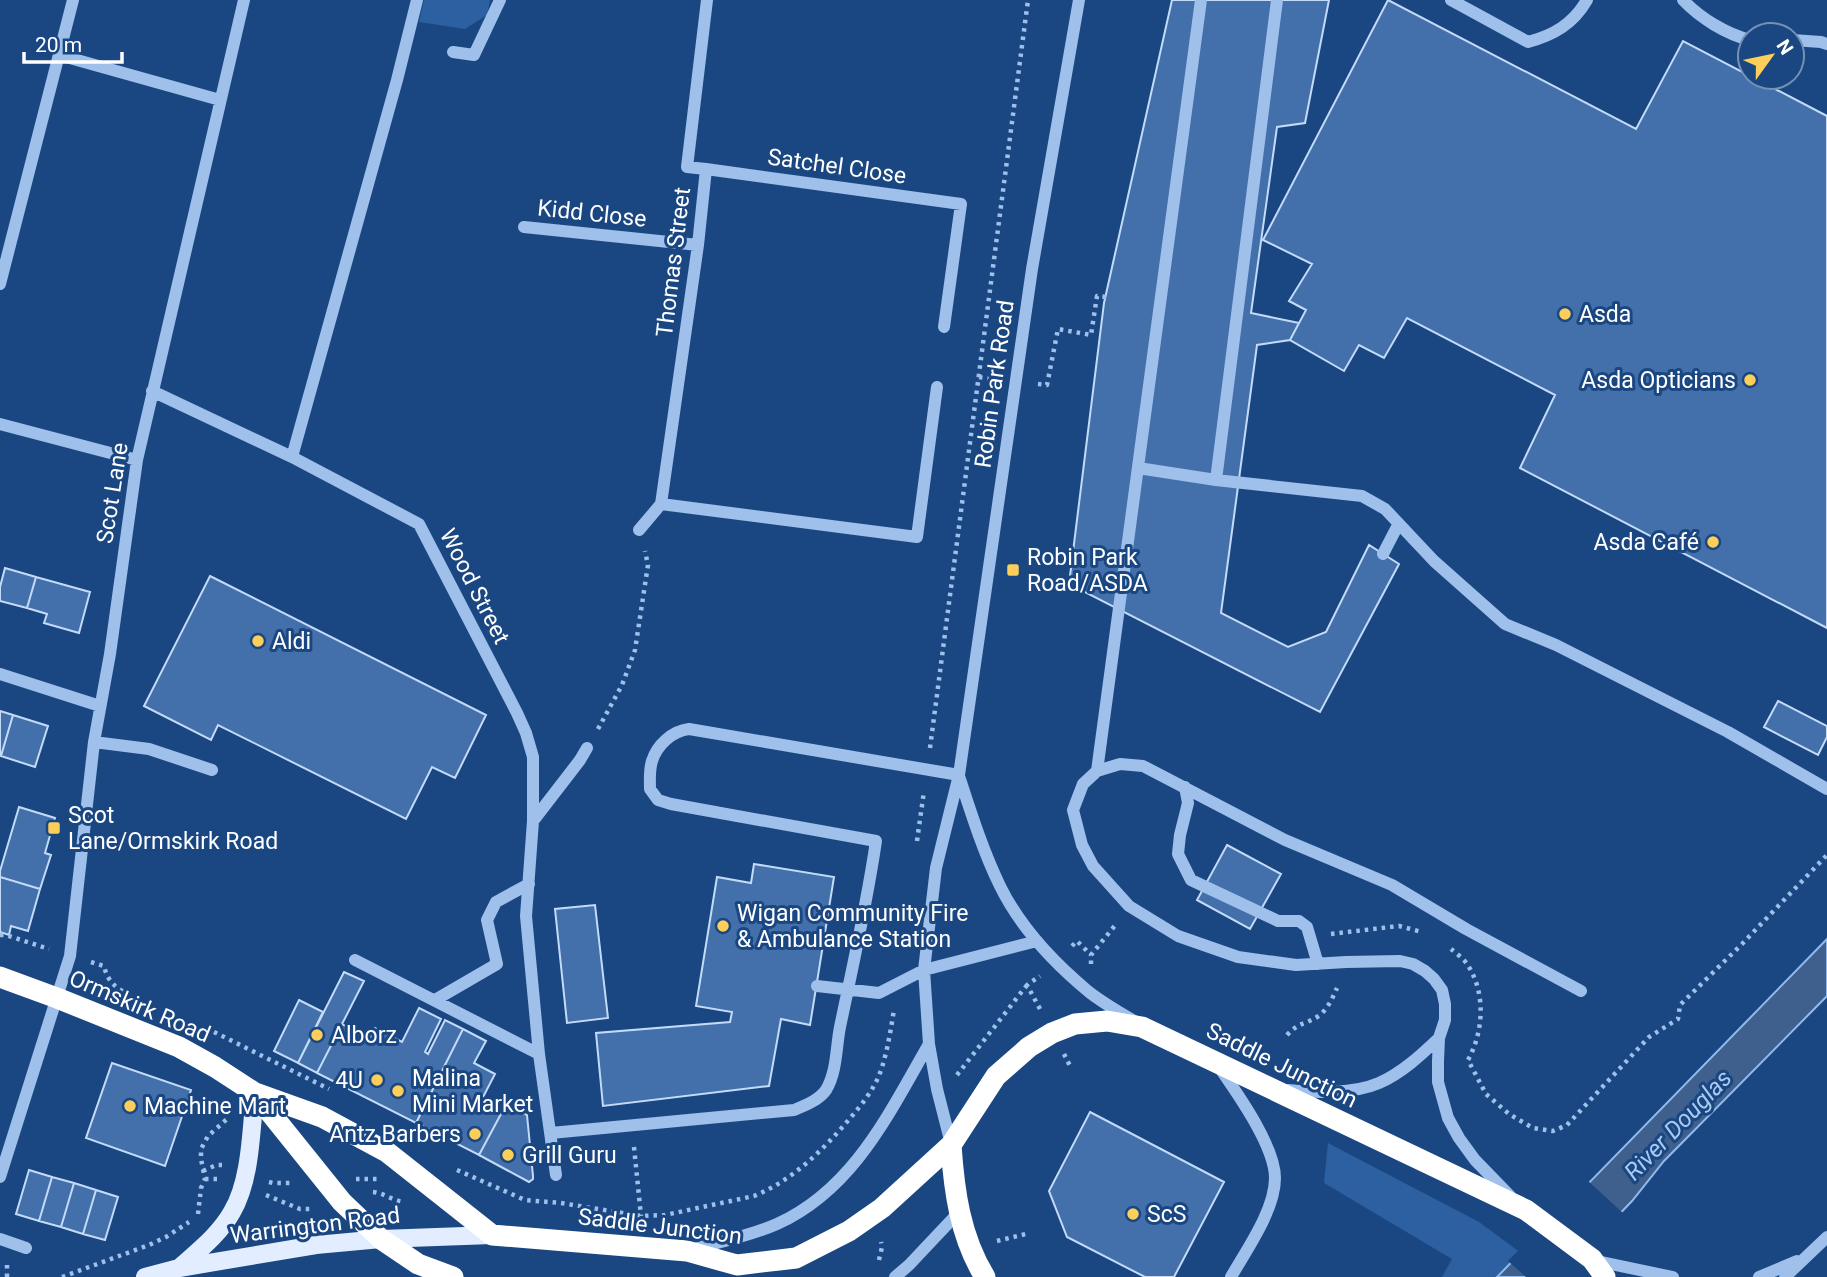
<svg xmlns="http://www.w3.org/2000/svg" width="1827" height="1277" font-family="Roboto,sans-serif">
  <style>
    .green { fill: #2d60a1 }
    .water { fill: #3f608c; stroke: #91bbed; stroke-width: 2 }
    .pier { fill: #1a4782 }
    .building { fill: #4370ab; stroke: #c3dbf8; stroke-width: 2 }
    .lines { fill: none; stroke-linecap: round; stroke-linejoin: round }
    .path { stroke: #9ec0eb; stroke-width: 4.5; stroke-dasharray: 3.5 5; stroke-linecap: butt }
    .minor { stroke: #9ec0eb; stroke-width: 12 }
    .major { stroke: #e2edff; stroke-width: 18 }
    .highway { stroke: #fff; stroke-width: 21 }
    .poi-dot { fill: #fdcf5a; stroke: #1a4782; stroke-width: 2.5 }
    .labels { text-anchor: middle; stroke-width: 6; stroke-linejoin: round; paint-order: stroke }
    .street-label { font-size: 23px; fill: #fff; stroke: #1a4782 }
    .poi-label { font-size: 23px; fill: #fff; stroke: #1a4782; text-anchor: start }
    .water-label { font-size: 24px; font-style: italic; fill: #a9caf3; stroke: #1a4782 }
  </style>
  <rect width="100%" height="100%" fill="#1a4782"/>
  <path class="green" d="M424,0H490L487,15L465,29L419,22Z
    M1328,1143L1479,1222L1521,1253L1497,1277H1442L1452,1259L1324,1183Z"/>
  <path class="water" d="M1827,939V996L1664,1161L1632,1201L1559,1277H1497Z"/>
  <path class="pier" d="M1587,1180L1624,1214L1564,1277H1526L1508,1261Z"/>
  <path class="building" d="M1172,0H1329L1305,123L1277,127L1251,313L1299,323L1290,340L1257,345L1221,613L1288,647L1326,632L1369,545L1399,564L1320,712L1069,584L1104,303Z
    M1388,0L1636,129L1683,41L1827,116V628L1520,468L1555,395L1407,318L1384,358L1359,345L1344,371L1290,340L1306,310L1289,301L1312,264L1263,240Z
    M5,568L36,577L27,608L0,601V587Z
    M210,576L486,715L455,778L432,767L406,819L218,725L211,740L144,706Z
    M36,577L90,592L79,633L44,623L47,614L27,608Z
    M1778,701L1827,726V737L1818,755L1764,727Z
    M0,711L13,715L1,756H0Z
    M13,715L48,726L35,767L1,756Z
    M19,807L55,818L45,853L51,855L40,889L0,877V871Z
    M1227,845L1281,874L1250,929L1197,900Z
    M754,864L834,877L810,1025L781,1019L769,1086L603,1106L596,1033L730,1022L732,1012L696,1006L717,877L751,883Z
    M0,877L40,889L28,931L11,926L9,935L0,932Z
    M595,905L608,1018L567,1023L555,909Z
    M344,972L364,981L317,1073L298,1063Z
    M299,1000L323,1012L298,1063L274,1051Z
    M419,1008L441,1019L425,1052L428,1054L445,1020L463,1029L416,1123L317,1073L342,1024L370,1038L375,1028L402,1042Z
    M463,1029L486,1041L474,1063L495,1074L481,1101L502,1112L479,1155L416,1123Z
    M112,1063L191,1090L165,1166L86,1138Z
    M496,1098L527,1115L533,1176V1179L529,1182L479,1155L502,1112L492,1106Z
    M1090,1112L1224,1182L1174,1277H1145L1067,1237L1049,1191Z
    M29,1170L52,1177L39,1221L16,1214Z
    M52,1177L74,1183L61,1227L39,1221Z
    M74,1183L96,1190L83,1234L61,1227Z
    M96,1190L118,1197L105,1240L83,1234Z"/>
  <g class="lines">
    <path class="path" d="M979,377L995,379
      M1038,384L1047,385L1058,329L1091,335L1097,296L1106,297
      M598,729L622,685L635,650L648,565L645,551
      M930,748L1028,0
      M917,841L924,791
      M1331,934L1399,926L1422,932
      M0,935H6L49,949
      M1072,946L1077,941L1091,955
      M1451,949C1456,953 1463,958 1467,964C1486,992 1484,1031 1468,1060L1486,1094L1509,1114L1533,1128L1553,1131L1567,1125L1649,1037L1678,1019L1680,1005L1742,944L1827,855
      M91,962L104,966C108,983 117,989 132,996
      M1091,964V955L1117,923
      M1040,1009L1027,985L1040,976
      M214,1032L329,1089
      M1287,1035C1299,1022 1304,1025 1317,1017C1327,1011 1333,997 1337,988
      M1064,1054L1070,1066
      M957,1075L1027,985
      M634,1147L641,1216
      M457,1170L525,1200L561,1203L641,1216L665,1215L754,1196C791,1181 820,1153 846,1123C858,1109 870,1095 878,1078C887,1056 890,1033 894,1010
      M203,1171L216,1165H222
      M205,1179H222
      M356,1179H379
      M269,1182L273,1183H292
      M373,1192C384,1193 393,1201 404,1202
      M266,1195L300,1209H314
      M198,1214L201,1188L205,1179L201,1159V1149L208,1136L227,1119
      M997,1241L1030,1233
      M879,1260L882,1247L881,1242
      M7,1277V1264
      M62,1277L149,1245L166,1237L189,1222"/>
    <path class="minor" d="M707,0L687,167L706,169L698,245L661,504L917,537L937,387
      M1451,0L1528,42C1554,35 1573,24 1587,0
      M1683,0C1700,18 1726,34 1750,40
      M1792,40L1821,42L1827,44
      M453,52L474,55L500,0
      M59,55L220,100
      M706,169L961,204L944,327
      M524,227L698,245
      M0,284L73,0
      M152,391L292,457L419,524L517,713L526,733L533,757V821L526,916L539,1054L556,1175
      M0,424L137,460
      M292,457L397,80L417,0
      M1138,468L1216,480L1362,496L1385,509L1434,561L1505,624L1556,645L1728,732L1827,789
      M1216,480L1277,0
      M639,530L661,504
      M1383,554L1398,525
      M0,674L100,706
      M94,742L149,749L212,770
      M1097,771L1201,0
      M959,776C971,813 983,851 1000,886C1020,927 1054,963 1089,992C1103,1003 1119,1012 1134,1021
      M1185,787L1188,803L1180,835L1178,854L1191,880L1278,921H1299L1307,927L1318,964
      M533,821L580,760L587,748
      M355,960L539,1054
      M817,986L879,993L924,970L1037,941
      M435,1000L497,964L487,920L496,902L529,884
      M1219,1067C1237,1093 1275,1146 1275,1178C1275,1210 1247,1249 1231,1277
      M1288,1090C1314,1093 1354,1094 1379,1083C1402,1073 1421,1055 1439,1038
      M551,1133L794,1110C806,1105 819,1100 826,1090C837,1072 836,1047 840,1027C853,965 867,903 876,841L671,804L658,800L650,789C650,780 649,770 652,761C657,745 672,731 689,729L959,775
      M951,1144L937,1089L929,1044L924,970L936,868L959,775L1032,269L1079,0
      M0,1177L70,956L94,742L110,654L137,460L244,0
      M1510,1196L1475,1160L1459,1138L1448,1118L1438,1082V1061L1439,1038L1445,1020V1004L1442,990L1434,979L1425,971L1413,964L1400,961L1346,962L1296,965L1238,957L1178,936L1129,906L1093,866L1082,845L1073,810L1083,784L1097,771L1120,764L1143,766L1285,840L1392,885L1466,929L1581,991
      M0,1239L26,1248
      M690,1250C719,1242 750,1236 777,1224C854,1189 889,1113 929,1044
      M1592,1260L1673,1277
      M895,1277L909,1265L959,1212
      M1759,1277L1797,1261
      M1785,1277L1827,1237"/>
    <path class="major" d="M179,1268C198,1251 219,1235 232,1212C251,1180 251,1130 255,1093
      M145,1277L179,1268L316,1245L381,1239L492,1235"/>
    <path class="highway" d="M0,977L57,998L179,1047L215,1067L255,1093L322,1117L387,1152L492,1235L687,1251L737,1265L796,1258L849,1231L882,1208L951,1145L996,1076L1029,1047L1052,1033L1075,1024L1107,1021L1142,1027L1526,1210L1592,1259L1605,1277
      M256,1095L342,1202L381,1239L418,1264L453,1277
      M951,1145C954,1190 960,1237 985,1277"/>
  </g>
  <g class="poi-dot">
    <circle cx="1565" cy="314" r="7"/>
    <circle cx="1750" cy="380" r="7"/>
    <circle cx="1713" cy="542" r="7"/>
    <rect x="1006" y="563" width="14" height="14" rx="3.5"/>
    <circle cx="258" cy="641" r="7"/>
    <rect x="47" y="821" width="14" height="14" rx="3.5"/>
    <circle cx="723" cy="926" r="7"/>
    <circle cx="317" cy="1035" r="7"/>
    <circle cx="377" cy="1080" r="7"/>
    <circle cx="398" cy="1091" r="7"/>
    <circle cx="130" cy="1106" r="7"/>
    <circle cx="475" cy="1134" r="7"/>
    <circle cx="508" cy="1155" r="7"/>
    <circle cx="1133" cy="1214" r="7"/>
  </g>
  <g class="labels">
    <g class="street-label">
      <text transform="translate(837 166) rotate(8)" y="8">Satchel Close</text>
      <text transform="translate(592 213) rotate(6)" y="8">Kidd Close</text>
      <text transform="translate(673 262) rotate(-83)" y="8">Thomas Street</text>
      <text transform="translate(994 384) rotate(-82)" y="8">Robin Park Road</text>
      <text transform="translate(112 493) rotate(-81)" y="8">Scot Lane</text>
      <text transform="translate(475 586) rotate(63)" y="8">Wood Street</text>
      <text transform="translate(140 1006) rotate(23)" y="8">Ormskirk Road</text>
      <text transform="translate(1282 1065) rotate(26)" y="8">Saddle Junction</text>
      <text transform="translate(315 1225) rotate(-7)" y="8">Warrington Road</text>
      <text transform="translate(660 1226) rotate(7)" y="8">Saddle Junction</text>
    </g>
    <g class="poi-label">
      <text x="1579" y="322">Asda</text>
      <text x="1736" y="388" text-anchor="end">Asda Opticians</text>
      <text x="1699" y="550" text-anchor="end">Asda Café</text>
      <text x="1027" y="565">Robin Park<tspan x="1027" dy="26">Road/ASDA</tspan></text>
      <text x="272" y="649">Aldi</text>
      <text x="68" y="823">Scot<tspan x="68" dy="26">Lane/Ormskirk Road</tspan></text>
      <text x="737" y="921">Wigan Community Fire<tspan x="737" dy="26">&amp; Ambulance Station</tspan></text>
      <text x="331" y="1043">Alborz</text>
      <text x="412" y="1086">Malina<tspan x="412" dy="26">Mini Market</tspan></text>
      <text x="363" y="1088" text-anchor="end">4U</text>
      <text x="144" y="1114">Machine Mart</text>
      <text x="461" y="1142" text-anchor="end">Antz Barbers</text>
      <text x="522" y="1163">Grill Guru</text>
      <text x="1147" y="1222">ScS</text>
    </g>
    <g class="water-label">
      <text transform="translate(1678 1125) rotate(-46)" y="8">River Douglas</text>
    </g>
  </g>
  <g transform="translate(1771 56) rotate(57)"><circle r="33" fill="#1a4782" stroke="#7691b4" stroke-width="2"/>
  <path d="M0-5L12 26L0 18L-12 26Z" fill="#fdcf5a"/>
  <text y="-10" font-size="19" font-weight="bold" text-anchor="middle" fill="#ffffff">N</text>
  </g>
  <path d="M24 52v10h98v-10" fill="none" stroke="#ffffff" stroke-width="3.5"/>
  <text x="35" y="52" font-size="21" fill="#ffffff" stroke="#1a4782" stroke-width="5" paint-order="stroke">20 m</text>
</svg>
